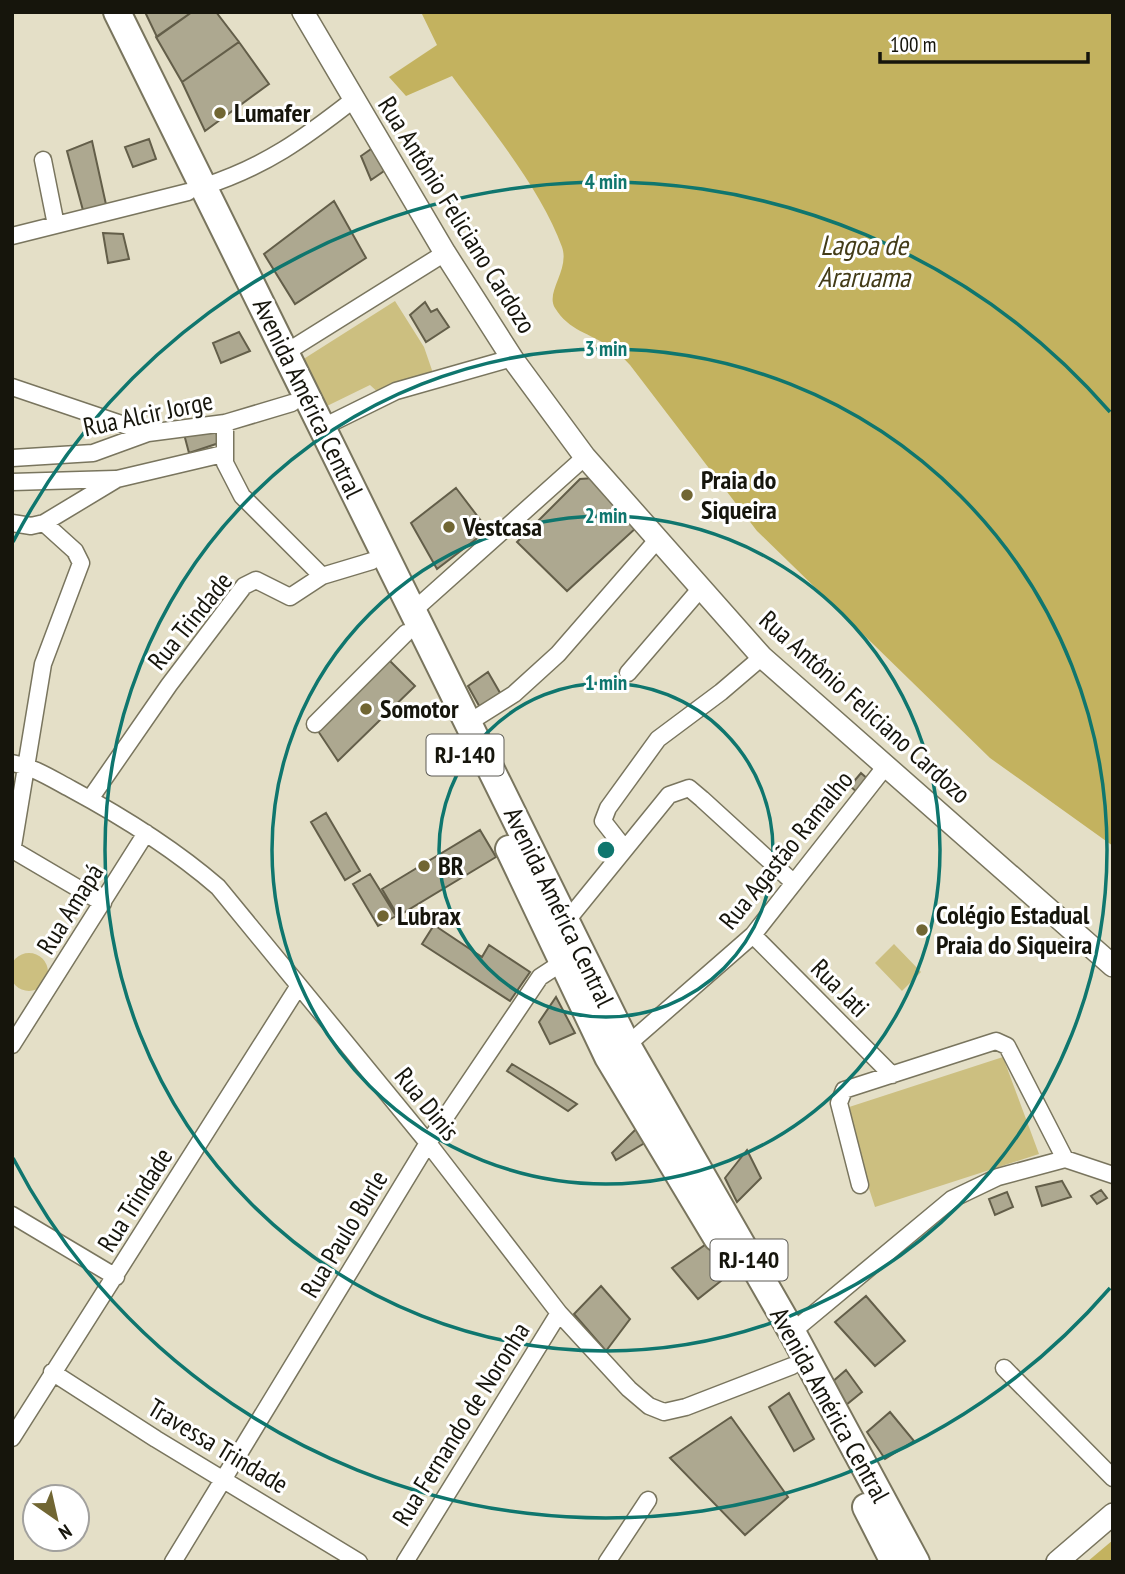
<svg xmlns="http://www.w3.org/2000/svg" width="1125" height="1574" font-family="'PT Sans Narrow',sans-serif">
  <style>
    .green { fill: #ccbf80 }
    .forest { fill: #c3b25f }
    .building { fill: #ada890; stroke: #635e49; stroke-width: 2 }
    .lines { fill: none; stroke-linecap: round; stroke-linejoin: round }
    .minor-casing { stroke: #79755e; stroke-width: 19 }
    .tertiary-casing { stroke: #79755e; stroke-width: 24 }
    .trunk-casing { stroke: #79755e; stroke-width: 30 }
    .minor { stroke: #fff; stroke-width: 16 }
    .tertiary { stroke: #fff; stroke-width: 21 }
    .trunk { stroke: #fff; stroke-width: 26 }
    .ring { fill: none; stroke: #0f766e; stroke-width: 3.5 }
    .poi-dot { fill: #716633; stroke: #fff; stroke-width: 2.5 }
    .labels { text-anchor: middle; stroke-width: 6; stroke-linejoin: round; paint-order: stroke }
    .shield { fill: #fff; stroke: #5c5b55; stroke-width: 2 }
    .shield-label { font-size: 24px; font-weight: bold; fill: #16150c }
    .poi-label { font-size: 26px; font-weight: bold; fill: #16150c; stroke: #fff; text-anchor: start }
    .street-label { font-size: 26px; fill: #16150c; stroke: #fff }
    .water-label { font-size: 28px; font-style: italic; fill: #433b17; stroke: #fff }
    .centre { fill: #0f766e; stroke: #fff; stroke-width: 3.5 }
    .ring-label { font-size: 21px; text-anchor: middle; font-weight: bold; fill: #0f766e; stroke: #fff; stroke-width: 6; stroke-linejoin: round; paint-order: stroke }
  </style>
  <rect width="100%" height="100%" fill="#e4dfc7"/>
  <path class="green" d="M395,301L424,347L434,376L381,395L370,385L327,406L302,360Z
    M894,944L921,972L902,991L875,963Z
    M10 972a19 19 0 1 1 38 0a19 19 0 1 1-38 0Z
    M1003,1057L1039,1154L875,1207L843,1109Z"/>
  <path class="forest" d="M421,12H1113V846L990,758L757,531L630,365C624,359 618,352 610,347C590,333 569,331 555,308C545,292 570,270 562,247C542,190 488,125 452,76L406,96L389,77L437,45Z
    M1113,1540V1562H1087Z"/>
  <path class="building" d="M145,12H192L157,37Z
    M192,12H216L239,42L182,82L156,37Z
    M239,42L269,84L205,131L182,82Z
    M149,139L156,159L133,167L125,147Z
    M92,141L107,209L84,214L67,151Z
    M374,147L387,169L371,180L361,156Z
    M334,201L366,258L295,304L264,254Z
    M103,233L123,234L129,259L108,263Z
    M425,302L431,312L437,309L449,327L426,342L410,315Z
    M239,332L250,351L221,363L213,343Z
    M215,428L219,443L189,453L184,434Z
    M594,478L637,527L567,591L517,542L580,479Z
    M456,488L488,530L437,569L411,523Z
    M389,660L415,686L338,761L318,731Z
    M488,672L503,698L482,711L468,686Z
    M861,773L870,781L860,795L850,786Z
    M326,813L360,871L345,880L311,822Z
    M480,830L496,857L398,916L382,889Z
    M370,874L396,916L378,926L353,884Z
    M434,925L482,957L489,945L530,972L510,1001L422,944Z
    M556,997L575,1033L550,1044L539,1022Z
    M512,1064L552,1088L577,1104L568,1111L507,1071Z
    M639,1126L648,1141L616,1160L612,1153Z
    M747,1150L761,1178L737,1202L725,1178Z
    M1062,1181L1071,1197L1042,1206L1036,1187Z
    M1101,1190L1107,1198L1097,1204L1091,1196Z
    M1007,1192L1013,1207L995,1215L989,1199Z
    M712,1240L731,1273L698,1299L672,1268Z
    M601,1286L630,1319L606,1351L574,1314Z
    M866,1296L905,1341L875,1366L835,1322Z
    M846,1370L862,1392L846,1405L831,1383Z
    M789,1393L814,1439L794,1451L769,1407Z
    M890,1412L914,1441L885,1459L867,1432Z
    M731,1417L788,1497L745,1535L670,1458Z"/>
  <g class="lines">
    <g class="minor-casing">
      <path id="minor" d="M43,160L56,225
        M205,186C266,166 303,139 353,100
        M12,236L188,192
        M285,353L445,253
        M12,387L148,433
        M225,423V463L242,496L322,576
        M323,427L396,391L512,358
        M12,458L93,453L148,433L225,423L292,403
        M12,482L115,479
        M12,523L31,526L44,523L117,479L223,454
        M413,611L585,457
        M628,673L701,588
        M468,723L514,694L558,654L658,539
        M315,724L406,633
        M12,763C34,767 52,779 71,789C123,817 173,848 218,887L428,1143L559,1313L629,1389L649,1406L664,1412L686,1407L792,1366
        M90,799L169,685L244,586L256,580L290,597L322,576L372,561
        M625,849L603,821L608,808L658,739L721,692L762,657
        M13,850L103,903
        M12,852L43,664L81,563L75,551L44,523
        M565,923L669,795L689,788L702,799L794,883
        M753,935L892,1075
        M12,1045L146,833
        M627,1045L753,935L885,767
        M860,1185L839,1103L844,1090L996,1041L1007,1046L1065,1159
        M12,1215L116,1277
        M792,1332L952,1199L998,1177L1065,1159L1113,1175
        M1004,1368L1113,1478
        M52,1372L156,1439L359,1562
        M12,1438L298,987
        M173,1562L428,1143L540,977L569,958
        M405,1562L559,1313
        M607,1562L648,1500"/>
    </g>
    <g class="tertiary-casing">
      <path id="tertiary" d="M303,12L445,253L512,358L585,457L762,657L1113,966
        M1057,1562L1113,1514"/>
    </g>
    <g class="trunk-casing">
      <path id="trunk" d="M117,12L627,1045L792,1332L916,1562
        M509,849L608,1057L717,1238
        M866,1507L894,1562"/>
    </g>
    <use href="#minor" class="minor"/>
    <use href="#tertiary" class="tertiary"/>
    <use href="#trunk" class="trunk"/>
  </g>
  <g class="ring">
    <circle cx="606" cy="850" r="167"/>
    <circle cx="606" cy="850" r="334"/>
    <circle cx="606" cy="850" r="501"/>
    <path d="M1110 1288A668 668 0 0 1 13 1158M13 542A668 668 0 0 1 1110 412"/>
  </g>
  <g class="poi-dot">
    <circle cx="220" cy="113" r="7"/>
    <circle cx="687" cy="495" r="7"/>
    <circle cx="449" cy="527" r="7"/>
    <circle cx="366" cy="709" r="7"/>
    <circle cx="424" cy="866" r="7"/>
    <circle cx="383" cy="916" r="7"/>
    <circle cx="922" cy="930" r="7"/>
  </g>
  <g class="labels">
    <g class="shield">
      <rect x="426.5" y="734.5" width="77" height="41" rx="5"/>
      <rect x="710.5" y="1239.5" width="77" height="41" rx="5"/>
    </g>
    <g class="shield-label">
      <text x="465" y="763">RJ-140</text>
      <text x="749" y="1268">RJ-140</text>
    </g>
    <g class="poi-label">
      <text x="234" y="122">Lumafer</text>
      <text x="701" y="489">Praia do<tspan x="701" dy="30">Siqueira</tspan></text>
      <text x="463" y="536">Vestcasa</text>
      <text x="380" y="718">Somotor</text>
      <text x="438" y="875">BR</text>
      <text x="936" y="924">Colégio Estadual<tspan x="936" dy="30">Praia do Siqueira</tspan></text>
      <text x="397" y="925">Lubrax</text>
    </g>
    <g class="street-label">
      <text transform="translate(457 215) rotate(58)" y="9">Rua Antônio Feliciano Cardozo</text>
      <text transform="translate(308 398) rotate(64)" y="9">Avenida América Central</text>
      <text transform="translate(148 414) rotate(-12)" y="9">Rua Alcir Jorge</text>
      <text transform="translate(190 621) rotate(-51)" y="9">Rua Trindade</text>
      <text transform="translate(865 707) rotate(42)" y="9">Rua Antônio Feliciano Cardozo</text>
      <text transform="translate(786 850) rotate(-51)" y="9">Rua Agastão Ramalho</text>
      <text transform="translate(559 907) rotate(64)" y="9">Avenida América Central</text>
      <text transform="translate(70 909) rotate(-58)" y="9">Rua Amapá</text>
      <text transform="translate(840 988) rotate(45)" y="9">Rua Jati</text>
      <text transform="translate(427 1104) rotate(51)" y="9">Rua Dinis</text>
      <text transform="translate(135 1200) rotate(-58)" y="9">Rua Trindade</text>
      <text transform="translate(344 1234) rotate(-59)" y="9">Rua Paulo Burle</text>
      <text transform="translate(830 1405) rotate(61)" y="9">Avenida América Central</text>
      <text transform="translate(461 1424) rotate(-58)" y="9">Rua Fernando de Noronha</text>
      <text transform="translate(218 1446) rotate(31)" y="9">Travessa Trindade</text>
    </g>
    <g class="water-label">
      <text x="864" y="255">Lagoa de<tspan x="864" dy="32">Araruama</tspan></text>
    </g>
  </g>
  <circle cx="606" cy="850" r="10" class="centre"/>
  <g class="ring-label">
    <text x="606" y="189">4 min</text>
    <text x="606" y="356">3 min</text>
    <text x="606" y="523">2 min</text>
    <text x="606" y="690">1 min</text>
  </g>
  <rect width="1125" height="1574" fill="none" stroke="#16150c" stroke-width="28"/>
  <g transform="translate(56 1518) rotate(146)"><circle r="33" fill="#ffffff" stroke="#a2a19e" stroke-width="2"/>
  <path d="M0-5L12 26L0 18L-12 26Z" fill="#716633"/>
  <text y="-10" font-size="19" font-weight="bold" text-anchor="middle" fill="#16150c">N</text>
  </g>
  <path d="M880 52v10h208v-10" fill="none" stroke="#16150c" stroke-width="3.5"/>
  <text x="890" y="52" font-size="21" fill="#16150c" stroke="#ffffff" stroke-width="5" paint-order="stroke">100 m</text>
</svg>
